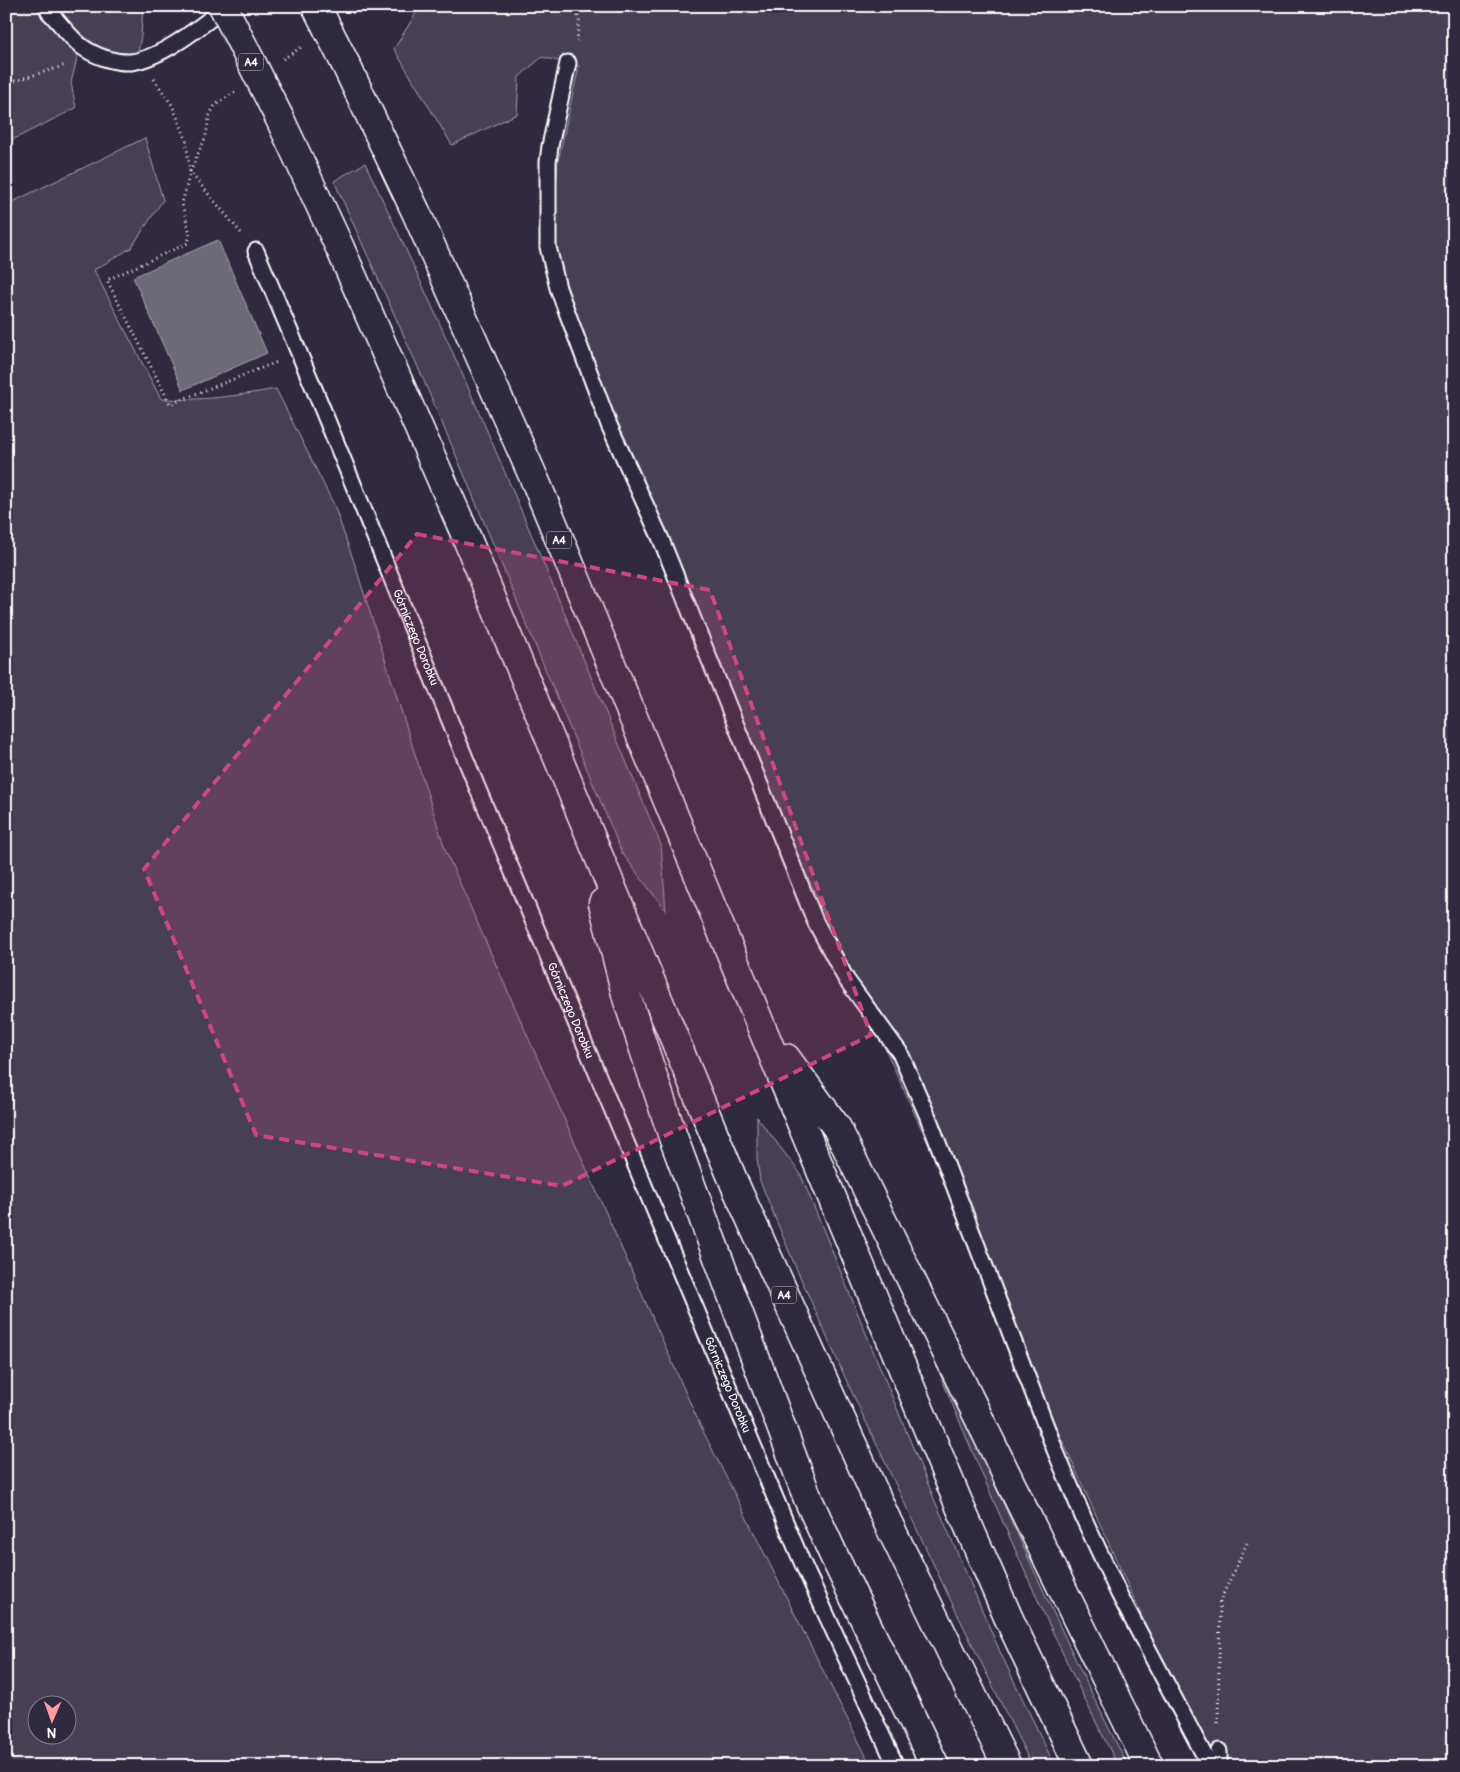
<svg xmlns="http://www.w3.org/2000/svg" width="1460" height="1772" font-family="Pangolin,sans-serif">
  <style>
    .green { fill: #464152; stroke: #a2a0a8; fill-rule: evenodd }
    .water { fill: #6d6a77; stroke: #a7a6ad }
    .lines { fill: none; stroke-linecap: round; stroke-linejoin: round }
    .lane-casing { stroke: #fff; stroke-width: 19 }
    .highway-casing { stroke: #fff; stroke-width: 31 }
    .path { stroke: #fff; stroke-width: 3; stroke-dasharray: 1 4; stroke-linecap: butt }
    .lane { stroke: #2f2a3d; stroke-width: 15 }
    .highway { stroke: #2f2a3d; stroke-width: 28 }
    .highway-bridge-casing { stroke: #fff; stroke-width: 31; stroke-linecap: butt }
    .highway-bridge { stroke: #2f2a3d; stroke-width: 28 }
    .marked { fill: #ce467c; fill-opacity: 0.2; stroke: #ce467c; stroke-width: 4; stroke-dasharray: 10 6; stroke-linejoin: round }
    .labels { text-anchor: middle; stroke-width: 4; stroke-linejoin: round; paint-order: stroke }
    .shield { fill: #2f2a3d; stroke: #c1bfc5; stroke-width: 1 }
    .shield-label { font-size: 11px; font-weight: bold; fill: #fff }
    .street-label { font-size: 12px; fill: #fff; stroke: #2f2a3d }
  </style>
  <rect width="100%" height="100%" fill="#2f2a3d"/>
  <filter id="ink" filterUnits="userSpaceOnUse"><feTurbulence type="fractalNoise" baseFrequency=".02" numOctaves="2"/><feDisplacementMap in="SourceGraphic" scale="10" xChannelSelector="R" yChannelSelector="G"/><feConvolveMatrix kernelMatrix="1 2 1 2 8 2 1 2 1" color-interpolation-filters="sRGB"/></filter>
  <g filter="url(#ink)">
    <path class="green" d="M6,6H42L79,50L71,83L76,108L6,143Z
      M57,6H143L141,36L138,52C133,53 127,54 122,54C96,50 71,28 57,6Z
      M411,6H1454V1766H1222L1185,1712L663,557L571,306L553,241L558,161L579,66L542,57L519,77L517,114L452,145L394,49L416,13Z
      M145,138L163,200L131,248L94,270L161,399C200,401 237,396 276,389L334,505L355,565L446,852L700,1425L871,1766H6V205ZM68,1704V1734H38V1704Z
      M365,163C473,386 565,616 661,845L666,911L622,853L458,460L417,365L334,181Z
      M757,1117L800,1173L935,1501L1001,1654L1055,1766H1032L948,1595L848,1384L793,1261L760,1181L757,1158Z
      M936,1365L941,1369C1004,1501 1061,1636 1128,1766H1118C1051,1635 992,1500 936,1365Z"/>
    <path class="water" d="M218,240L267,353L183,390L133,277Z"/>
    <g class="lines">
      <g class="lane-casing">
        <g id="lane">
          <path d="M47,6L49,12C60,23 69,36 81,46C94,56 115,63 131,62C163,58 202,25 227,6"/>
          <path d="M568,63L550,146L548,162V247L558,288L609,425L660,537L815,921L846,979L900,1053L928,1117L1055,1450L1084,1519L1119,1594L1210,1766"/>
          <path id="s1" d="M256,251L313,386L477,787L802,1562L896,1766"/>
          <path d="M1219,1766V1751"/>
        </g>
      </g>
      <g class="highway-casing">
        <path id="highway" d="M346,65L416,212L537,485L961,1509L1009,1619L1079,1766
          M279,117L340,248L463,529L736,1187L888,1523L1007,1766
          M603,903L627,998L673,1137L808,1499L835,1558L935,1766
          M786,1058L837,1128L1149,1766"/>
      </g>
      <path class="path" d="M576,6L579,21L577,41
        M352,13L362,6
        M283,59L303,46
        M154,79L172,105L186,139L190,172L241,233
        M6,86L15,81L66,65
        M235,92L215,105L209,117L206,136L190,172L182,204L190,234L188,243L107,280L170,404L277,362
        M1218,1728L1220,1601L1248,1541"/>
      <use href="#lane" class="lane"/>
      <use href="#highway" class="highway"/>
      <g class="highway-bridge-casing">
        <path id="highway-bridge" d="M223,6L279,117
          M316,6L346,65"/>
      </g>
      <use href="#highway-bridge" class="highway-bridge"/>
    </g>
  </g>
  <path class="marked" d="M417,534L710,590L871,1035L562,1186L256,1135L144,869Z"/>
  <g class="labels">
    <g class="shield">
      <rect x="238.5" y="53.5" width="25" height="17" rx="4"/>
      <rect x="546.5" y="531.5" width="25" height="17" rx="4"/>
      <rect x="771.5" y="1286.5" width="25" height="17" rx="4"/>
    </g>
    <g class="shield-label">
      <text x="251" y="66">A4</text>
      <text x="559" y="544">A4</text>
      <text x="784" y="1299">A4</text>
    </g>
    <g class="street-label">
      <text dy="4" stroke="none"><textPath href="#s1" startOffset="418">Górniczego Dorobku</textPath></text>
      <text dy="4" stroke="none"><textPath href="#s1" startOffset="822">Górniczego Dorobku</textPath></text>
      <text dy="4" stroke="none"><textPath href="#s1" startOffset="1228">Górniczego Dorobku</textPath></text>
    </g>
  </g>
  <rect width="1460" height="1772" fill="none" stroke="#2f2a3d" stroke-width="25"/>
  <rect x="12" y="12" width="1435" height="1747" fill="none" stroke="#fff" stroke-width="2" filter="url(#ink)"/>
  <g transform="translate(52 1720) rotate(182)"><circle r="24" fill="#2f2a3d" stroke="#827f8b"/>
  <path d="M0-4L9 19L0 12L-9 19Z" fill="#ff9aa2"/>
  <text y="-8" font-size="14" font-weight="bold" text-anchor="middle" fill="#ffffff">N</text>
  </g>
</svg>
